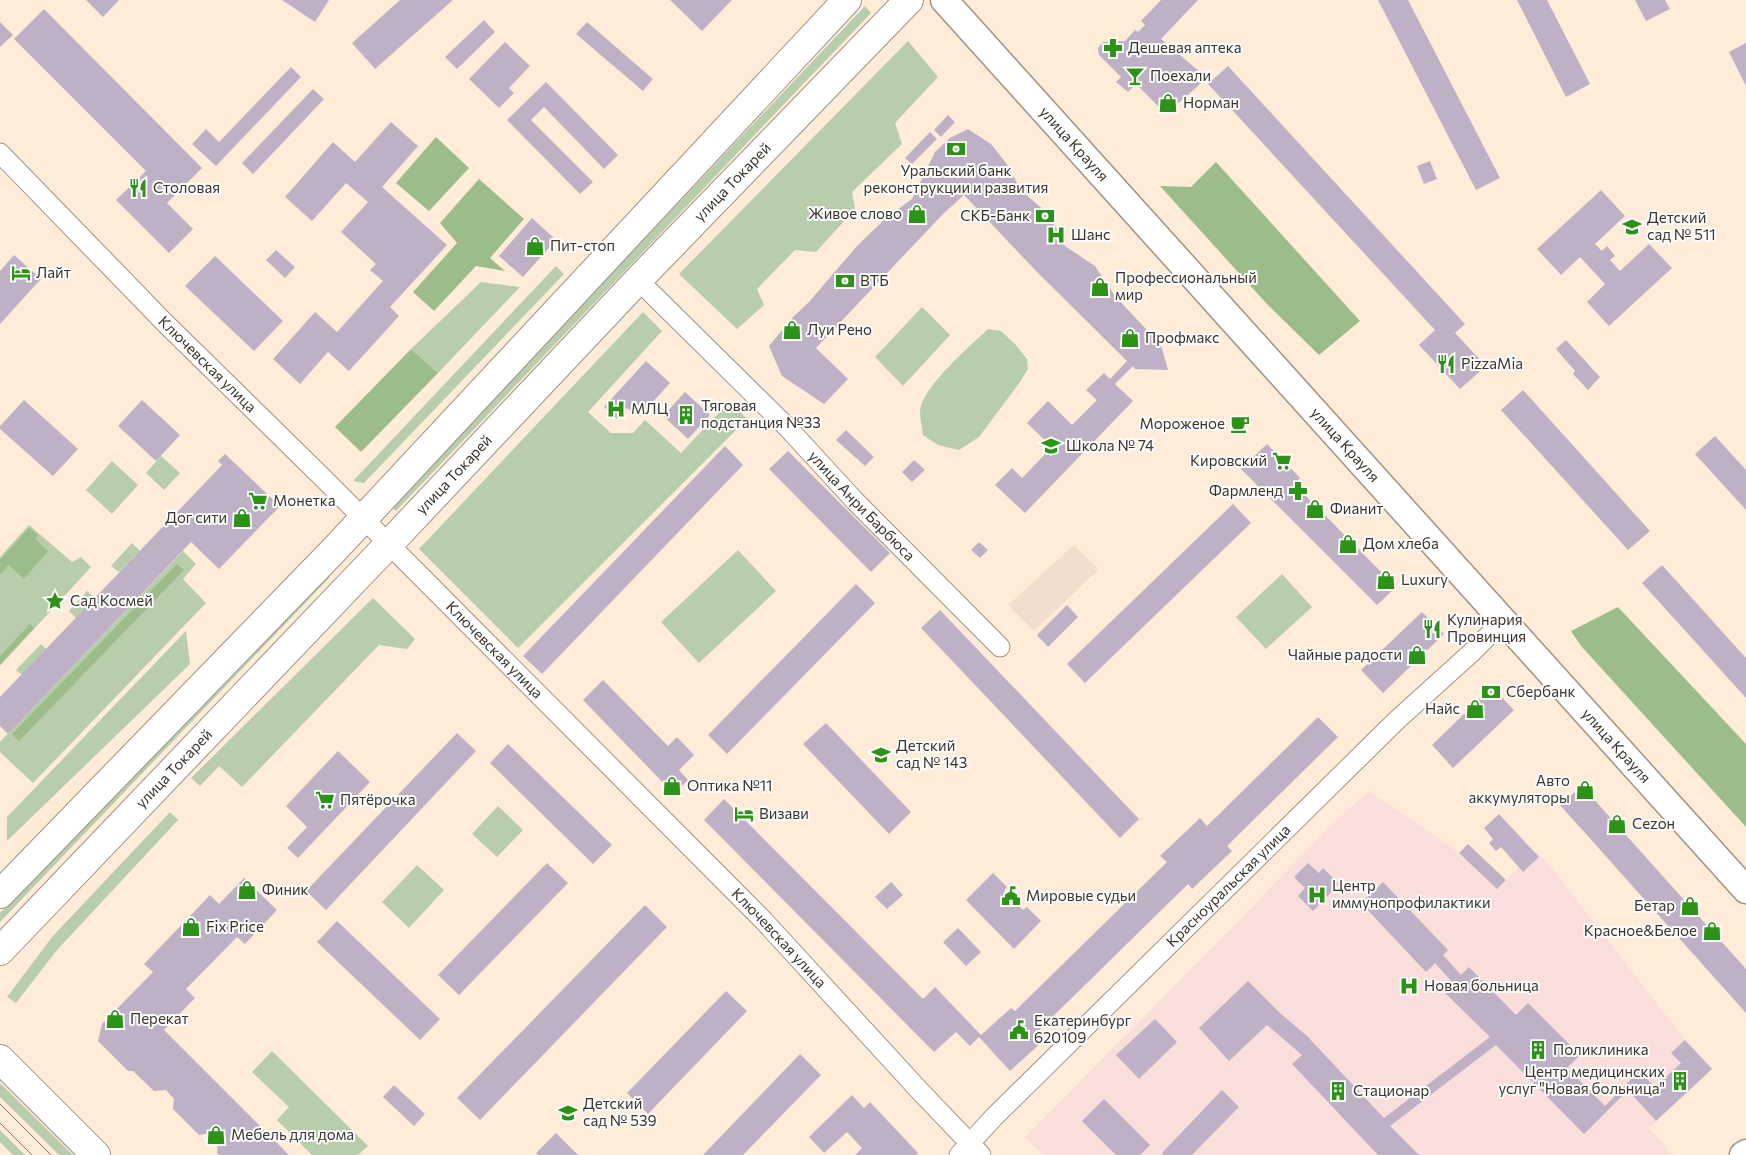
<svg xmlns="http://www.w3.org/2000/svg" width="1746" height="1155" font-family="Commissioner,sans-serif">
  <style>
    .industrial { fill: #f1decf }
    .medical { fill: #f9dedb }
    .green { fill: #b7cdab }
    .forest { fill: #9cbd8a }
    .building { fill: #beb1c6 }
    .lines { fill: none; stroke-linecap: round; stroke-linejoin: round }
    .street-casing { stroke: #a1917f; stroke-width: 21 }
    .secondary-casing { stroke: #a1917f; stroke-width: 29 }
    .primary-casing { stroke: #a1917f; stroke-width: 30 }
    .street { stroke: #fff; stroke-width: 19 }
    .secondary { stroke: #fff; stroke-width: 26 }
    .primary { stroke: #fff; stroke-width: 28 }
    .tram { stroke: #83786d; stroke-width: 1 }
    .labels { text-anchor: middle; stroke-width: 4; stroke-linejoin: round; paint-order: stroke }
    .poi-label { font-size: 15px; fill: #3b342d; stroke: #fdfdfd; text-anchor: start }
    .street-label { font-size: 15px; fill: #3b342d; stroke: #fdfdfd }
  </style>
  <rect width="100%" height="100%" fill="#feecd8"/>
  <path class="industrial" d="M1074,545L1099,569L1034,631L1008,605Z"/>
  <path class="medical" d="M1369,791L1454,849L1497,889L1536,851L1552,868L1685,1040L1712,1069L1649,1128L1663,1143L1671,1155H1043L1025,1137L1227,933L1328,828Z"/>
  <path class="green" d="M865,6L871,13L396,511L391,506Z
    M908,41L938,77L895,123L902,144L852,192L855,209L816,252L795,250L757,289L764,305L737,329L679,274Z
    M556,266L564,274L364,483L353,481Z
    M481,282L520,287L438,373L411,349Z
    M922,307L950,335L903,386L875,357Z
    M643,312L662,331L588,412L611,433H633L645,420L681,453L730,401L747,419L518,648L419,549Z
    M988,329L1001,331L1015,344L1027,359L1028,369L1020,382L979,437L959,450L938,445L923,435C922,427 920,419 920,412C921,388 970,346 988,329Z
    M161,456L180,473L164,490L146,473Z
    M112,461L138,485L112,514L86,490Z
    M29,525L72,562L81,557L91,567L0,666V557Z
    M132,543L140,551L119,572L111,566Z
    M738,550L776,591L699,663L661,622Z
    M183,551L196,564L183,579L206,603L33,783L0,752V742Z
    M324,571L330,577L0,922V913Z
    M1282,574L1312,607L1266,649L1236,617Z
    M87,591L95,598L76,618L69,611Z
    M373,598L415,639L407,649L379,645L242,787L219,766L200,786L191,778Z
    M186,631L190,664L7,841V817Z
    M41,644L46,649L22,675L16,670Z
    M498,806L523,830L497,857L472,834Z
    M170,812L178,820L57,950L16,1003L7,997L52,937Z
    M417,865L444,890L409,928L382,902Z
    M272,1051L368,1146L358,1155H312L277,1120L289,1107L252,1072Z
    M0,1083L73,1155H59L0,1097Z
    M0,1130L25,1155H13L0,1142Z"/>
  <path class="forest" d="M436,137L469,168L429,211L396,183Z
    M1216,162L1360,321L1319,355L1266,303L1160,186L1191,187Z
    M479,179L524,219L490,258L505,271L476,266L434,311L413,292L457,243L440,223Z
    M411,349L438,373L361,452L335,427Z
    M29,528L38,535L35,539L48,551L24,579L9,565L0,574V560Z
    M177,564L184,570L19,741L12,734Z
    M1618,607L1746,744V827L1581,646L1571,631Z
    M30,624L34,628L0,664V656Z"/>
  <path class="building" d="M86,0H119L103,17Z
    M282,0H329L315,22Z
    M400,0H453L375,69L352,43Z
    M670,0H732L702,31Z
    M1161,0H1198L1161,39L1207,78L1166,114L1136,84L1128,92L1116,82L1121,77L1099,55L1098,48L1103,42L1125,41L1135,30L1138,32L1145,25L1141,21Z
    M1378,0H1408L1500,178L1476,190Z
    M1517,0H1547L1590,84L1566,97Z
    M1635,0H1665L1670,9L1646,21Z
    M44,9L202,168L167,203L193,229L169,253L116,200L146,171L14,39Z
    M484,20L495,32L457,69L445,57Z
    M0,22L13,35L0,47Z
    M587,22L653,79L643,91L576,34Z
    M505,42L530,66L509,88L514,93L499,108L469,79Z
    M1746,43V86L1729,52Z
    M1228,66L1465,324L1455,333L1486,366L1460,389L1419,345L1435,330L1208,84Z
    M291,67L301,77L216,166L192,144L206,129L219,142Z
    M546,82L618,155L604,169L544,107L531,120L593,182L580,194L507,120Z
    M313,89L324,99L253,174L242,163Z
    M948,115L955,122L941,137L934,130Z
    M391,122L418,146L382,187L447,245L390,307L399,316L349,371L328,352L300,384L273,359L315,312L337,332L383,281L370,270L376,264L341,232L368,202L346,183L312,221L285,197L333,142L355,162Z
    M968,129L991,144L1006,163L1016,181L1025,194L1044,210L1061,235L1065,246L1095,266L1115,296L1161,345L1168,370L1135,369L1133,366L1115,384L1133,401L1025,513L995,485L1012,468L1022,478L1052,447L1027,423L1048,401L1072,425L1097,400L1086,390L1104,373L1110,379L1127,361L1036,271L964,195L943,214L816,348L848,379L824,404L782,376L769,346L793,317L809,302L857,246L886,218L912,199L935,152L950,138Z
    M930,132L937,139L912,164L905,158Z
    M1430,161L1437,179L1424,184L1417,166Z
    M1601,190L1625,216L1595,244L1602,251L1607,246L1615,256L1610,260L1620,271L1649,244L1672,268L1609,326L1587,302L1605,284L1580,257L1561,275L1537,249Z
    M532,218L556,240L523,277L499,256Z
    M276,250L295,267L285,278L266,260Z
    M14,255L41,279L0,324V271Z
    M215,256L283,321L254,351L185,286Z
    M1566,340L1600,377L1588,390L1573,374L1575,371L1556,349Z
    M646,361L670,383L649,406L633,413L627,408L617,419L604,407Z
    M1523,390L1650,531L1628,550L1501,410Z
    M685,392L710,415L688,439L663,416Z
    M24,400L78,449L53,476L0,429V426Z
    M142,400L180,435L156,461L118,426Z
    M846,430L874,457L865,466L836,440Z
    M1715,436L1746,470V510L1695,454Z
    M1267,444L1300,478L1294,484L1396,587L1377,605L1241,469Z
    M725,446L743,465L542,674L523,656Z
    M788,451L890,553L871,572L769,469Z
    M225,454L280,506L219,569L191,542L8,734L0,726V697L222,465L218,461Z
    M914,460L925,470L912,482L902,472Z
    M1233,504L1251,523L1085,683L1067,664Z
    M979,542L988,550L980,558L971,550Z
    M1662,565L1746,658V698L1642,583Z
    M856,584L875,603L727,754L708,735Z
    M1067,605L1078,617L1048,647L1037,635Z
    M940,610L1139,819L1120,838L921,628Z
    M1422,612L1444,634L1383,693L1361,670Z
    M603,680L668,746L677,737L694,755L679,770L688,780L674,794L583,700Z
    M1492,687L1514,710L1453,768L1432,745Z
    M1318,717L1338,737L1227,846L1232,851L1192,889L1188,884L1035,1034L1042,1042L1010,1071L979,1037L970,1046L956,1032L934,1052L704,820L724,799L923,999L935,987L981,1035L1011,1008L1015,1011L1167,862L1160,856L1196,822L1200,818L1207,826Z
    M826,723L911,812L889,834L803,744Z
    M457,733L476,751L326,910L306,891Z
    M508,744L612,845L593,864L490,763Z
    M338,751L370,782L298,858L287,848L307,827L286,806Z
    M1582,786L1746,969V1013L1560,805Z
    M1499,814L1539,857L1523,872L1501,847L1496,851L1489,843L1493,839L1484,828Z
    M1468,844L1506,880L1497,889L1459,853Z
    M547,863L568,883L459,995L438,975Z
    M1308,863L1319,873L1323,868L1339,884L1313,911L1298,896L1305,888L1294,877Z
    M993,873L1007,887L1004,891L1023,910L1027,907L1041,921L1014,949L966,900Z
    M244,878L277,910L245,944L237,937L186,989L195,998L164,1030L289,1155H219L217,1153L218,1141L210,1133L199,1135L173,1109L174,1099L166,1090L154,1091L133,1071H128L98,1041L102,1024L153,972L144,964L210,895L219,904Z
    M891,882L903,895L887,909L875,897Z
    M1383,882L1448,950L1443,955L1461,975L1469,967L1516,1015L1528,1003L1580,1055L1567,1068L1605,1106L1639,1071L1655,1087L1681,1063L1671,1053L1685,1040L1712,1069L1656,1121L1628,1090L1584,1134L1496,1045L1390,1126L1419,1155H1378L1292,1064L1302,1055L1267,1025L1229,1061L1199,1028L1248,981L1280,1013L1307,1036L1384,1118L1490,1037L1444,992L1453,983L1435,963L1426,972L1361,903Z
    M645,905L667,927L480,1120L457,1098Z
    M337,921L440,1019L420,1040L317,942Z
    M958,928L981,952L966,966L943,942Z
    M726,991L747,1011L648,1114L627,1093Z
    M1155,1019L1177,1042L1139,1079L1116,1055Z
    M800,1054L821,1075L743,1155H703Z
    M394,1085L425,1114L414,1126L383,1097Z
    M1222,1090L1239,1107L1192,1155H1163L1162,1153Z
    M852,1095L864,1108L870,1102L918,1153L916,1155H855L862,1148L847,1132L824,1153L809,1137Z
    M1104,1099L1150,1145L1140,1155H1116L1082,1121Z
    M556,1133L578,1155H538L536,1153Z"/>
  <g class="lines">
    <g class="street-casing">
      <g id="street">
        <path id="s1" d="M0,153L164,322L324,479L764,921L918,1089L981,1155"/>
        <path id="s2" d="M638,280L787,427L855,501L1000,647"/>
        <path id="s3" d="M959,1155L994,1117L1397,720L1471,653L1503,621"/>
      </g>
    </g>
    <g class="secondary-casing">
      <g id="secondary">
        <path id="s4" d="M944,0L1746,890"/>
        <path d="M1743,1155L1746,1153"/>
      </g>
    </g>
    <g class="primary-casing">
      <g id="primary">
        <path d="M0,894L334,550L847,0"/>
        <path id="s5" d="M0,951L388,545L638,280L909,0"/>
        <path d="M0,1059L96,1155"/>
      </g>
    </g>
    <use href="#street" class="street"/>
    <use href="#secondary" class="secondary"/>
    <use href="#primary" class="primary"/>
    <path class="tram" d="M0,1104L51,1155
      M0,1123L32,1155"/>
  </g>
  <defs>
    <g id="pharmacy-bare" transform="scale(1.5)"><path d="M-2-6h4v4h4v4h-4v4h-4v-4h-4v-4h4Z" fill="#2c9318" stroke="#fdfdfd" stroke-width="2.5" paint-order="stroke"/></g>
    <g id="bar-bare" transform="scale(1.5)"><path d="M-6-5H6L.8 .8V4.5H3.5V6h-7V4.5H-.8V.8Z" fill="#2c9318" stroke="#fdfdfd" stroke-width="2.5" paint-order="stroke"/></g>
    <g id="shop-bare" transform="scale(1.5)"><path d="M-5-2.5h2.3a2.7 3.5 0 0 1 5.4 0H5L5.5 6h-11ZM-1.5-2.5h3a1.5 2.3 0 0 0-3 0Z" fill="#2c9318" stroke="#fdfdfd" stroke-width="2.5" paint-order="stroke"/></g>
    <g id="bank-bare" transform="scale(1.5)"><path d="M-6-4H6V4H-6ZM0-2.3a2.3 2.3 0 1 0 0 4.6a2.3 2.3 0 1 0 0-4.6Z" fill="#2c9318" stroke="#fdfdfd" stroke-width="2.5" paint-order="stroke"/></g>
    <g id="restaurant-bare" transform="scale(1.5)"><path d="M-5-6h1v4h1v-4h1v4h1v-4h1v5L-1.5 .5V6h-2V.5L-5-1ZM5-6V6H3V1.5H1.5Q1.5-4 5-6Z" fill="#2c9318" stroke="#fdfdfd" stroke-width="2.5" paint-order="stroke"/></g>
    <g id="school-bare" transform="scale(1.5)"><path d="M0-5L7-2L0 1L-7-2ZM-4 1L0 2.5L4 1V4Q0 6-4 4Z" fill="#2c9318" stroke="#fdfdfd" stroke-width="2.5" paint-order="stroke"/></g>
    <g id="hospital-bare" transform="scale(1.5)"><path d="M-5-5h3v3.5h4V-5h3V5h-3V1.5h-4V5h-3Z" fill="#2c9318" stroke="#fdfdfd" stroke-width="2.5" paint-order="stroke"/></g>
    <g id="hotel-bare" transform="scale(1.5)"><path d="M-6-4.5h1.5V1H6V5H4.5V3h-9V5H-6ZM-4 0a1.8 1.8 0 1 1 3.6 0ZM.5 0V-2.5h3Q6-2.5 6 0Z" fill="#2c9318" stroke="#fdfdfd" stroke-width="2.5" paint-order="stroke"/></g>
    <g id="building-bare" transform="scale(1.5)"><path d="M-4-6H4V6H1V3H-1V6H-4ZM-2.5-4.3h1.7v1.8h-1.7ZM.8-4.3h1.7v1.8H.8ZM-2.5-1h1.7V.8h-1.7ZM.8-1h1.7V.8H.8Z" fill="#2c9318" stroke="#fdfdfd" stroke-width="2.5" paint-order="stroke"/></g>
    <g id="cafe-bare" transform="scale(1.5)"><path d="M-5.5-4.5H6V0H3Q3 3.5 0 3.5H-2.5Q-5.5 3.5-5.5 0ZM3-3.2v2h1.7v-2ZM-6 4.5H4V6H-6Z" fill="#2c9318" stroke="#fdfdfd" stroke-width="2.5" paint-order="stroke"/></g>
    <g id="supermarket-bare" transform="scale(1.5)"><path d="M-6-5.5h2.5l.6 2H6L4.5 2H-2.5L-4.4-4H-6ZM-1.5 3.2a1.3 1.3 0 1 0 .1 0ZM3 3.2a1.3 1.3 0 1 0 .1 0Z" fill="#2c9318" stroke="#fdfdfd" stroke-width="2.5" paint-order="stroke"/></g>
    <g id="sight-bare" transform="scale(1.5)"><path d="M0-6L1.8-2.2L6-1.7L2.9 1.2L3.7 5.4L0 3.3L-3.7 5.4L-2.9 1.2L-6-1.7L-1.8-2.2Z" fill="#2c9318" stroke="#fdfdfd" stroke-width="2.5" paint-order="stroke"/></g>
    <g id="civic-bare" transform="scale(1.5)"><path d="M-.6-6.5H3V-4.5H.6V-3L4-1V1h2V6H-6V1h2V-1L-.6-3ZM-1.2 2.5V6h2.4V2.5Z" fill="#2c9318" stroke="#fdfdfd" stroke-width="2.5" paint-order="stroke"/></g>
  </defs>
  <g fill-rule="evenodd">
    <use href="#pharmacy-bare" x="1113" y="48"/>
    <use href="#bar-bare" x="1135" y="76"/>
    <use href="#shop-bare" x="1168" y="103"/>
    <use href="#bank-bare" x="956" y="149"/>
    <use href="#restaurant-bare" x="138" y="188"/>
    <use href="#shop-bare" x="917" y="214"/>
    <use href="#bank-bare" x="1045" y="216"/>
    <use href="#school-bare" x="1632" y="227"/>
    <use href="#hospital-bare" x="1056" y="235"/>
    <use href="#shop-bare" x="535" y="246"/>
    <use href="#hotel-bare" x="21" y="273"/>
    <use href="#bank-bare" x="845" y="281"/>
    <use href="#shop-bare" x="1100" y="287"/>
    <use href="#shop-bare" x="792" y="330"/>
    <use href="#shop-bare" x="1130" y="338"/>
    <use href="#restaurant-bare" x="1446" y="364"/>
    <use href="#hospital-bare" x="616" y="409"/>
    <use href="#building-bare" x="686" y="415"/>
    <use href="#cafe-bare" x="1240" y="424"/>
    <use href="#school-bare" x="1051" y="446"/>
    <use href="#supermarket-bare" x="1282" y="461"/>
    <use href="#pharmacy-bare" x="1298" y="491"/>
    <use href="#supermarket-bare" x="258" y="501"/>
    <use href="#shop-bare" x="1315" y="509"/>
    <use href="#shop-bare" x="242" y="518"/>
    <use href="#shop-bare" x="1348" y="544"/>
    <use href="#shop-bare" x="1386" y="580"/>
    <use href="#sight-bare" x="55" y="601"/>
    <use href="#restaurant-bare" x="1432" y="629"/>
    <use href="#shop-bare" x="1417" y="655"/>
    <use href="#bank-bare" x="1491" y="692"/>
    <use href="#shop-bare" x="1475" y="709"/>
    <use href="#school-bare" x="881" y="755"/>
    <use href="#shop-bare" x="672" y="786"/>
    <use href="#shop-bare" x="1585" y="790"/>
    <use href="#supermarket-bare" x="325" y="800"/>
    <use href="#hotel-bare" x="744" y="814"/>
    <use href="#shop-bare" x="1617" y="824"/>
    <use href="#shop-bare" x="247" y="890"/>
    <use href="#hospital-bare" x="1317" y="895"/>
    <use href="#civic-bare" x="1011" y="896"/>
    <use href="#shop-bare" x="1690" y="906"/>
    <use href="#shop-bare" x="191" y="927"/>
    <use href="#shop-bare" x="1712" y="931"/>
    <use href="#hospital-bare" x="1409" y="986"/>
    <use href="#shop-bare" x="115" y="1019"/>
    <use href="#civic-bare" x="1019" y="1030"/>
    <use href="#building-bare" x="1538" y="1050"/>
    <use href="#building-bare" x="1680" y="1081"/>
    <use href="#building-bare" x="1338" y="1091"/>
    <use href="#school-bare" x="568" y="1113"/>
    <use href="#shop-bare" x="216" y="1135"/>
  </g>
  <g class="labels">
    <g class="poi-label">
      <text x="1128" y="53">Дешевая аптека</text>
      <text x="1150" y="81">Поехали</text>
      <text x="1183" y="108">Норман</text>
      <text x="956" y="176" text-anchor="middle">Уральский банк<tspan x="956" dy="17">реконструкции и развития</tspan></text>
      <text x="153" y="193">Столовая</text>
      <text x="902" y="219" text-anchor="end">Живое слово</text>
      <text x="1030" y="221" text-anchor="end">СКБ-Банк</text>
      <text x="1647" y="223">Детский<tspan x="1647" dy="17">сад № 511</tspan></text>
      <text x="1071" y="240">Шанс</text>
      <text x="550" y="251">Пит-стоп</text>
      <text x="36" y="278">Лайт</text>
      <text x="1115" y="283">Профессиональный<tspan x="1115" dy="17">мир</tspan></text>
      <text x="860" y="286">ВТБ</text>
      <text x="807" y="335">Луи Рено</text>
      <text x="1145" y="343">Профмакс</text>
      <text x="1461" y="369">PizzaMia</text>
      <text x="701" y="411">Тяговая<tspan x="701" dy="17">подстанция №33</tspan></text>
      <text x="631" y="414">МЛЦ</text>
      <text x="1225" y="429" text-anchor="end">Мороженое</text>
      <text x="1066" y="451">Школа № 74</text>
      <text x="1267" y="466" text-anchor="end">Кировский</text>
      <text x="1283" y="496" text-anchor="end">Фармленд</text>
      <text x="273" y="506">Монетка</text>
      <text x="1330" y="514">Фианит</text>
      <text x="227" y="523" text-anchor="end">Дог сити</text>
      <text x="1363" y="549">Дом хлеба</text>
      <text x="1401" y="585">Luxury</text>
      <text x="70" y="606">Сад Космей</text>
      <text x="1447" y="625">Кулинария<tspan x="1447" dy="17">Провинция</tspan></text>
      <text x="1402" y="660" text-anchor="end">Чайные радости</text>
      <text x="1506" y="697">Сбербанк</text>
      <text x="1460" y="714" text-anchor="end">Найс</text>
      <text x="896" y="751">Детский<tspan x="896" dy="17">сад № 143</tspan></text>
      <text x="1570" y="786" text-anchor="end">Авто<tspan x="1570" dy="17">аккумуляторы</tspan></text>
      <text x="687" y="791">Оптика №11</text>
      <text x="340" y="805">Пятёрочка</text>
      <text x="759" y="819">Визави</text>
      <text x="1632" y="829">Сеzон</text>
      <text x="1332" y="891">Центр<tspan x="1332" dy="17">иммунопрофилактики</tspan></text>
      <text x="262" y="895">Финик</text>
      <text x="1026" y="901">Мировые судьи</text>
      <text x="1675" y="911" text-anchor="end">Бетар</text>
      <text x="206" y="932">Fix Price</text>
      <text x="1697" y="936" text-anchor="end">Красное&amp;Белое</text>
      <text x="1424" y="991">Новая больница</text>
      <text x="130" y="1024">Перекат</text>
      <text x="1034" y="1026">Екатеринбург<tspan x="1034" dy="17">620109</tspan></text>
      <text x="1553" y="1055">Поликлиника</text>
      <text x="1665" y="1077" text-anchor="end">Центр медицинских<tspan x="1665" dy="17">услуг "Новая больница"</tspan></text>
      <text x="1353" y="1096">Стационар</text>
      <text x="583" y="1109">Детский<tspan x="583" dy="17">сад № 539</tspan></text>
      <text x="231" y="1140">Мебель для дома</text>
    </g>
    <g class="street-label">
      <text dy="5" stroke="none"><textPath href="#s4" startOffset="194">улица Крауля</textPath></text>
      <text dy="5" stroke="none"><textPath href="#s5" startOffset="1062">улица Токарей</textPath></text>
      <text dy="5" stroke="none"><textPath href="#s1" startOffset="296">Ключевская улица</textPath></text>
      <text dy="5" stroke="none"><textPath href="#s4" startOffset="599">улица Крауля</textPath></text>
      <text dy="5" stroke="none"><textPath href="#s5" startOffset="658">улица Токарей</textPath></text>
      <text dy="5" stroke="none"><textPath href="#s2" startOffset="318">улица Анри Барбюса</textPath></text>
      <text dy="5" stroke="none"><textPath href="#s1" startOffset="701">Ключевская улица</textPath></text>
      <text dy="5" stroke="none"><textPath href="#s4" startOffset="1004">улица Крауля</textPath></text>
      <text dy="5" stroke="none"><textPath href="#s5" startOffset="252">улица Токарей</textPath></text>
      <text dy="5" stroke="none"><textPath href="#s3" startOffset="381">Красноуральская улица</textPath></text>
      <text dy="5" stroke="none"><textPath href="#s1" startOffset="1106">Ключевская улица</textPath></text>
    </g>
  </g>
</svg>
